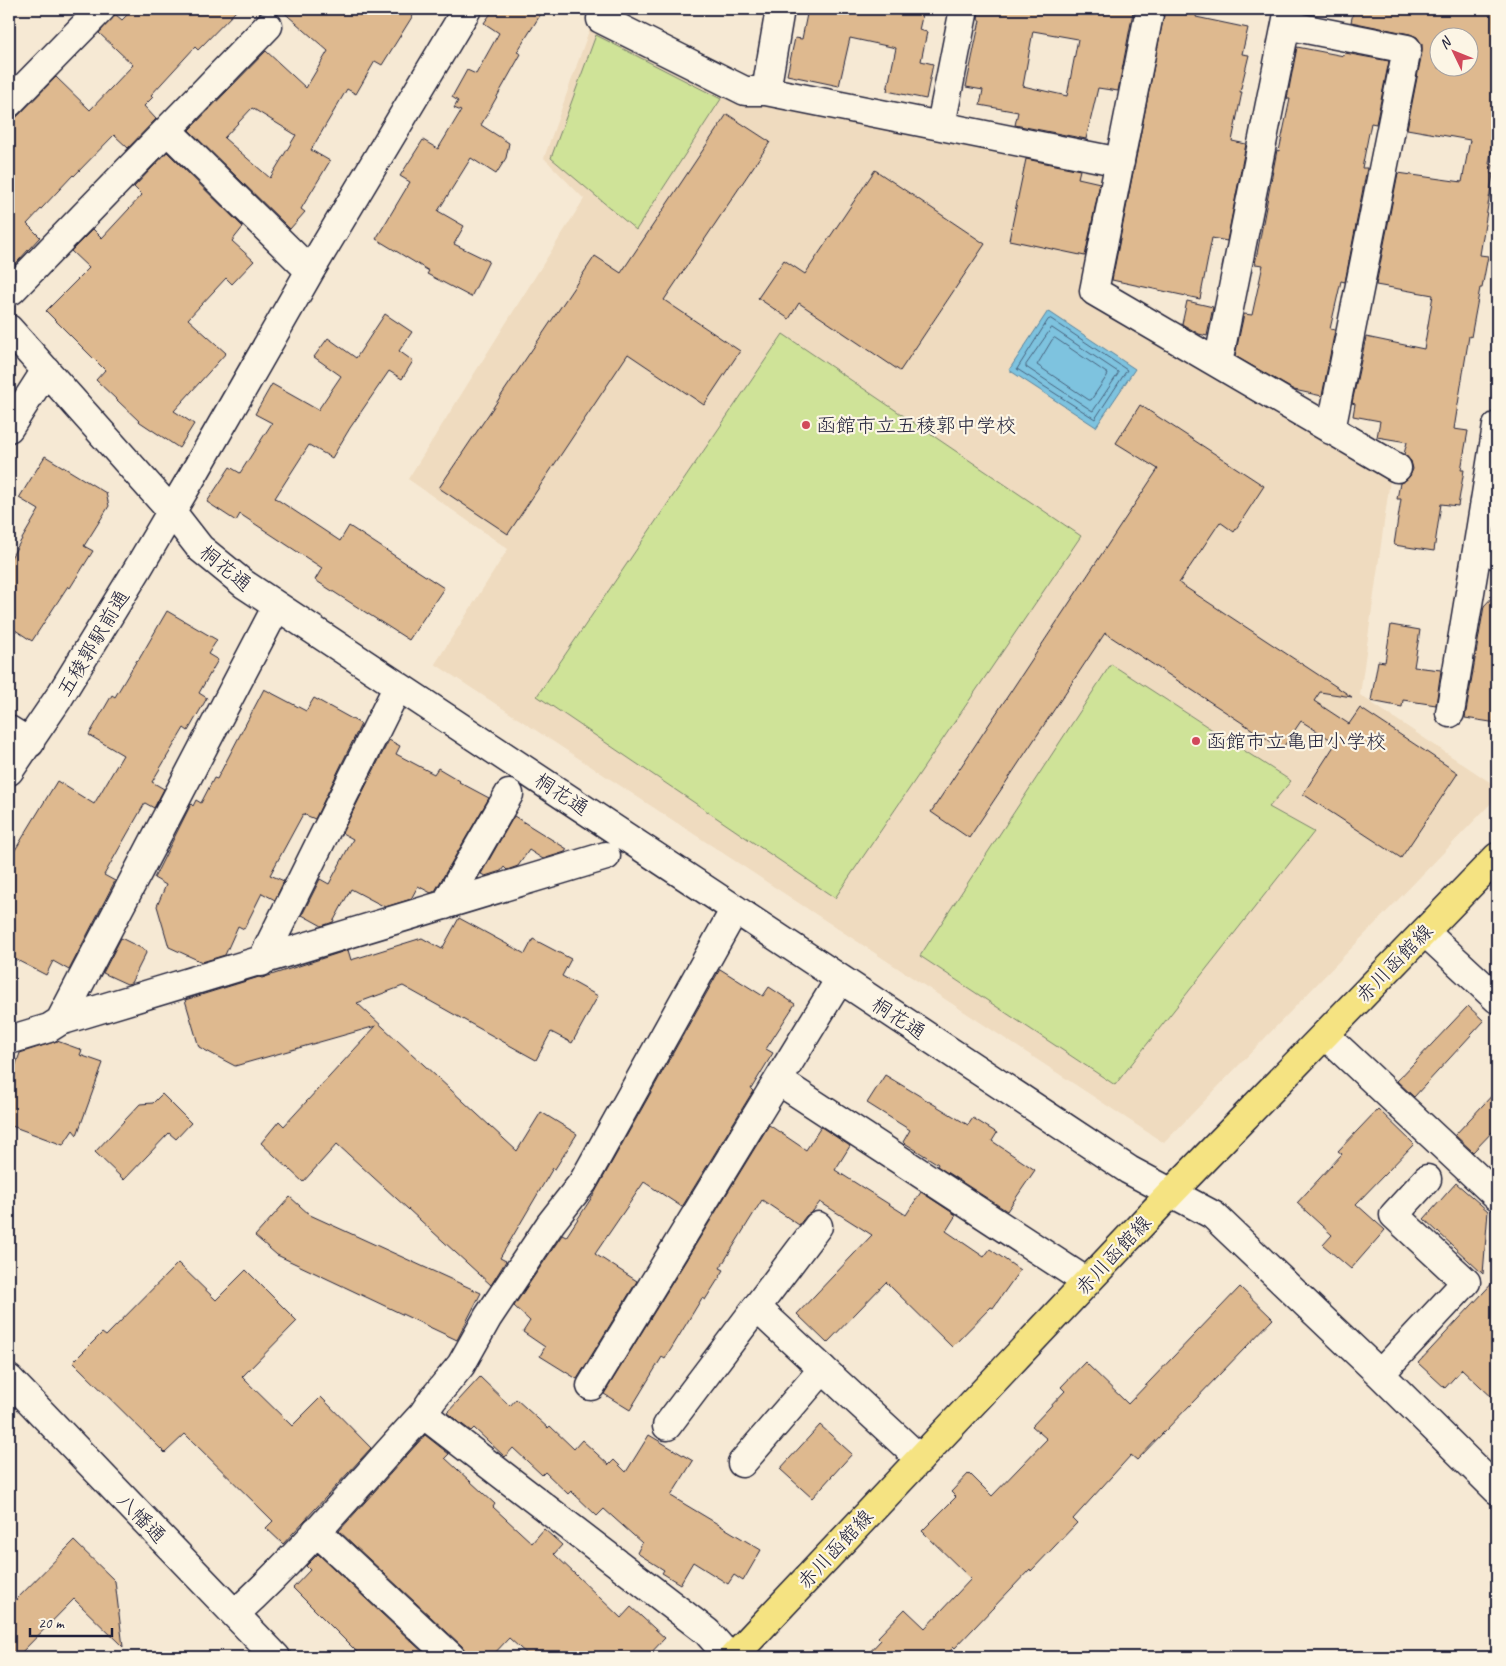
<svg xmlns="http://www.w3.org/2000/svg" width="1506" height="1666" font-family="Caveat,'Klee One',sans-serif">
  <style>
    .built { fill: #efdbbf }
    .green { fill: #cfe398; stroke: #78826a }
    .water { fill: #7ec3df; stroke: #59839d }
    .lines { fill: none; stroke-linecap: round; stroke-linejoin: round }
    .shore { stroke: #47627d; stroke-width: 1 }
    .building { fill: #deb98f; stroke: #22223b; fill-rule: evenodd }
    .minor-casing { stroke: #22223b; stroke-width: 31 }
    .major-casing { stroke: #22223b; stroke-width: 31 }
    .minor { stroke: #fcf5e5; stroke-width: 28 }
    .major { stroke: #f5e382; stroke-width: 28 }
    .poi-dot { fill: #d1495b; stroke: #fcf5e5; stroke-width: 2 }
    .labels { text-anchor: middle; stroke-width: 4.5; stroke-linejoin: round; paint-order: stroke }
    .poi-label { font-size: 20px; fill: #22223b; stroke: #fcf5e5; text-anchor: start }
    .street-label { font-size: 20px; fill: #22223b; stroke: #fcf5e5 }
  </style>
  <rect width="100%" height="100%" fill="#f6e9d4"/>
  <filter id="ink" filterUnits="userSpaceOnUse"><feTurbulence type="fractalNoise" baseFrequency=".02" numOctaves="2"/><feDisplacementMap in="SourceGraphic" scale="10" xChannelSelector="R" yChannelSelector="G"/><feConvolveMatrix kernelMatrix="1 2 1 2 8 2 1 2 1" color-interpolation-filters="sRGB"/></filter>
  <g filter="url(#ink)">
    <path class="built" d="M591,25L739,97L1104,170L1081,294L1205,371L1390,480L1360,695L1497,787V797L1164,1143L435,664L508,549L408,479L584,199L544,158Z"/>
    <path class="green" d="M596,35L721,99L636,230L551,158Z
      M783,334L1081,536L835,898L537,696Z
      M1111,664L1291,781L1269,807L1314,832L1115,1085L920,956Z"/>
    <path class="water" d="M1048,311L1135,369L1096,427L1009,370Z"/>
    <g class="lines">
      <path class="shore" d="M1051,319L1127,370L1095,419L1017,369L1048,320Z
        M1052,328L1118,372V374L1093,411L1091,410L1026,367V365Z
        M1055,338L1108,374L1107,376L1091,400H1089L1037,365L1052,340Z"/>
    </g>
    <path class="building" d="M133,9H238L198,50L195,47L151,95L153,97L144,106L156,119L128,148L114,135L74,176L73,175L27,224L40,237L9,271V125L56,77L90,110L133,65L99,33L115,14L122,20Z
      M280,9H417L382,65L375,61L356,94L347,89L311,150L330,161L301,209L305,212L290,229L189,130L266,51L306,88L328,51ZM252,108L296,135L270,178L224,138Z
      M494,9H544L517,52L521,54L481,125L509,143L506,158L496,174L471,158L438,211L464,226L454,244L489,261L471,297L427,274L429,271L376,239L410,182L400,176L423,140L438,149L461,111L454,108L458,101L452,97L467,70L476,74L499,33L484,23Z
      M808,9H922L921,16L922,17L919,30L927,32L921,61L933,64L926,99L887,91L896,48L850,38L839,86L787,75L795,38L802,39Z
      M979,9H1119L1133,12L1118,91L1098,88L1086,139L1015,125L1018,112L980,105L983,90L966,87L980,20H978ZM1033,31L1078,39L1067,96L1023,86Z
      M1165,9H1181L1197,12L1196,17L1248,28L1242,54L1249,55L1240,92H1242L1232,141L1246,144L1227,241L1212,238L1200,299L1112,280Z
      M1354,9H1497V116L1489,164L1493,165L1491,174H1493L1480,255L1488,256L1482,288H1480L1471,337L1469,336L1454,429L1468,431L1461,470H1464L1458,506L1441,504L1434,551L1394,545L1401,499H1397L1400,483L1405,481L1410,476L1413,469L1411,461L1404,454L1407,442L1377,437L1380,421L1353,416L1355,404L1352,403L1366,337L1424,349L1433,295L1376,285L1398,173L1462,182L1470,140L1407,129L1422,52V44L1417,37L1410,34L1351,22ZM1438,38H1468V68H1438Z
      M1297,47L1344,56L1345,53L1389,61L1376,124L1371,123L1362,168H1367L1345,282L1341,281L1330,329L1335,330L1322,396L1294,390L1235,356L1244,314L1252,315L1263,265L1255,264L1277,150L1279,151L1290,99H1287Z
      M727,114L770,142L664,300L740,351L704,405L628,354L508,534L439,488L595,256L621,273Z
      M167,152L243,227L232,241L254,261L232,284L226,278L188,319L226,353L174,411L194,424L179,448L140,422L96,380L105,370L46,311L89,268L71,251L93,229L102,238L142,195L134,187Z
      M1026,159L1080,170L1078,178L1100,183L1085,256L1009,240Z
      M875,170L985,244L900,371L799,303L789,319L758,298L784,260L805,274Z
      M1187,301L1213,307L1207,336L1199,334L1182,324Z
      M385,314L412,332L399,351L413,361L402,379L389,371L350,428L332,458L309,445L275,498L340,541L349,526L444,588L409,640L315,580L322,568L240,514L236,521L207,502L230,467L240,473L272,423L255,414L272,384L318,410L341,376L314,357L328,338L356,358Z
      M1140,405L1264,486L1234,532L1220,522L1179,583L1352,697L1320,692L1314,701L1349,724L1360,708L1458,773L1401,858L1303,794L1336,743L1301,721L1282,749L1105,633L969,838L931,812L1158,469L1116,443Z
      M45,456L106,493L109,506L84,546L93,551L70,588L68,586L32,641L9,626V561L39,510L19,498Z
      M1497,592V723L1465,718L1484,606Z
      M167,611L217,640L208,654L218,660L199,693L207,698L188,731L184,728L152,782L164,789L154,808L145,803L104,875L115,881L69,970L53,961L46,975L9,956V860L57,781L94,804L123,755L89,735L112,695L115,697L137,660L138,661Z
      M1391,625L1420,630L1414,667L1441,670L1436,705L1403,700L1402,707L1371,701L1378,661L1385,662Z
      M264,689L306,711L314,698L361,724L315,819L303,814L270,875L284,881L275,900L262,893L244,929L238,926L225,955L202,962L169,947L157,906L166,885L154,878L191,804L193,806L196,800L201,803L214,778L217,779Z
      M389,740L400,746L396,754L434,774L438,768L460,781L459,782L489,798L435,891L431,893L418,886L411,899L385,907L351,889L333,922L322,926L302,915L320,879L329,884L353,839L342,833Z
      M514,816L567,849L565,852L543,859L529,850L518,866L507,870L504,867L501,871L485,876L481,874Z
      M459,918L525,954L533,939L571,959L562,976L598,996L572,1043L551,1032L536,1060L403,986L357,1003L517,1151L541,1112L577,1134L555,1169L553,1168L500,1258L506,1261L491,1285L337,1144L303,1182L261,1143L279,1121L284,1126L376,1026L235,1066L199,1047L185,1000L259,977L262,978L348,950L351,960L422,938L442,949Z
      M121,938L147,951L131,983L127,984L103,973Z
      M720,969L763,996L769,987L795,1004L766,1049L773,1053L751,1089L753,1091L682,1207L644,1182L595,1254L637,1281L577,1379L540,1356L545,1347L523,1332L530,1321L514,1306L562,1235L566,1237L594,1194Z
      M1468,1006L1484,1021L1414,1097L1397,1081Z
      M57,1041L82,1050L80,1055L103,1063L77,1135L73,1130L63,1145L9,1125V1084L20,1053Z
      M885,1075L968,1125L973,1118L997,1133L992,1141L1035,1170L1007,1211L937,1166L938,1164L903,1142L910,1130L867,1103Z
      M1497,1090V1127L1473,1152L1455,1135Z
      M162,1094L191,1123L176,1139L169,1133L124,1180L95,1152L140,1104L153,1103Z
      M1378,1109L1414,1144L1356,1204L1385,1230L1351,1269L1323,1245L1332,1235L1297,1203L1342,1154L1338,1151Z
      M769,1125L806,1150L821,1127L850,1146L835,1170L906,1215L921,1192L956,1215L946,1231L984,1257L990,1249L1020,1270L993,1308L991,1307L952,1347L886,1282L827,1343L797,1314L872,1235L820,1202L813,1211L806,1216L799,1225L762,1200L720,1268L724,1270L705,1300L702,1298L665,1359L662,1357L630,1410L604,1394Z
      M1456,1183L1488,1211L1483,1274L1424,1219Z
      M290,1197L310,1215L481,1293L457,1340L277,1255L255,1236Z
      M178,1263L216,1300L246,1270L297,1321L242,1377L292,1426L321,1397L371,1448L283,1544L266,1528L273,1521L185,1434L165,1453L73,1362L102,1333L106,1336Z
      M1497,1278V1402L1462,1369L1445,1388L1418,1363Z
      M1240,1287L1273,1319L1137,1460L1131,1455L1073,1519L1077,1523L1031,1571L1030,1569L955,1648L954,1647L944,1657H865L881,1640L878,1637L905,1609L925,1628L971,1579L922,1531L956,1497L951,1492L969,1473L992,1496L1047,1439L1032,1426L1065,1391L1061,1387L1085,1362L1128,1404Z
      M480,1377L510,1406L516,1399L548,1428L550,1426L574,1449L582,1440L609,1465L614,1460L626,1472L649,1435L693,1461L671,1496L761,1550L743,1581L734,1575L728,1584L693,1562L680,1584L662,1573L664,1570L637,1553L642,1543L604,1509L597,1516L571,1491L568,1494L545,1472L542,1475L513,1448L505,1457L474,1428L471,1431L447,1413Z
      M820,1425L852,1454L812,1498L780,1469Z
      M425,1435L449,1454L445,1458L495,1504L493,1507L532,1543L544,1529L562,1545L554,1554L621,1618L631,1607L665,1638L647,1657H530L509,1638L491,1657H466V1652L462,1646L339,1531Z
      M74,1541L115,1581L123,1647L74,1599L17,1657H9V1607Z
      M318,1554L428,1657H362L293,1588L310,1570L306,1566Z"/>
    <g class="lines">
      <g class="minor-casing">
        <path id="minor" d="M604,9L601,19L745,91H766
          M780,9L766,91L1120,162
          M1150,9L1094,291L1397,468
          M1286,25L1407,49L1331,430
          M9,103L101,9
          M941,125L964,9
          M167,130L310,271
          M12,290L268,26
          M9,329L172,512L200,548L244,584L1129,1170L1213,1215L1380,1374L1497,1490
          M1218,363L1289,9
          M1497,426L1479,538L1497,555
          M9,428L46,370
          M1450,713L1479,538
          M9,730L30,743
          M9,771L58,699L137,570L196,470L310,271L467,9
          M445,905L509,794
          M1425,932L1497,999
          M261,962L398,686
          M60,1021L277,606
          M1325,1035L1497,1196
          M9,1040L49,1028L60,1021L606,856
          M779,1081L1087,1282
          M757,1308L920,1459
          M1380,1374L1466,1282L1394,1215L1427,1179
          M9,1379L276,1657
          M591,1386L840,979
          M423,1414L707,1632L729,1657
          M667,1426L818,1226
          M742,1463L823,1369
          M316,1531L451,1657
          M235,1614C302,1553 361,1481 423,1414L433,1399L461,1365L488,1317L551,1223L583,1182L735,909"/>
      </g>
      <g class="major-casing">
        <path id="major" d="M733,1657L1172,1192L1497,857"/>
      </g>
      <use href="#minor" class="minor"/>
      <use href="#major" class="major"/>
    </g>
  </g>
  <g class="poi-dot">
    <circle cx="806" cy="425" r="5"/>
    <circle cx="1196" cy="741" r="5"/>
  </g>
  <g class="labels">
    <g class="poi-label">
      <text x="816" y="432">函館市立五稜郭中学校</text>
      <text x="1206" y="748">函館市立亀田小学校</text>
    </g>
    <g class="street-label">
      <text transform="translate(226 568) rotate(39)" y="7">桐花通</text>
      <text transform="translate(93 643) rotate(-59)" y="7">五稜郭駅前通</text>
      <text transform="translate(562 794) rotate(33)" y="7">桐花通</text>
      <text transform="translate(1394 963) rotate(-46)" y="7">赤川函館線</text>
      <text transform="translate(899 1018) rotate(33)" y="7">桐花通</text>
      <text transform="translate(1113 1255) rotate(-47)" y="7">赤川函館線</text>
      <text transform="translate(142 1518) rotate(46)" y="7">八幡通</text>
      <text transform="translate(835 1549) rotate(-47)" y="7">赤川函館線</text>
    </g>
  </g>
  <rect width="1506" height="1666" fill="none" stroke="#fcf5e5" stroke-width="30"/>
  <rect x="15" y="15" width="1476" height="1636" fill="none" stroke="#22223b" stroke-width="2" filter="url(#ink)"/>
  <g transform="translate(1454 52) rotate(313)"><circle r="24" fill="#fcf5e5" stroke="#a5a1a1"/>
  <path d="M0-4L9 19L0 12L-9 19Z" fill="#d1495b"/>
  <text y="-8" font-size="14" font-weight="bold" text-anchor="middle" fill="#22223b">N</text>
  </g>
  <path d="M30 1628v8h82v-8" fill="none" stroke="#22223b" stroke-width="2.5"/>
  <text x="38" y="1628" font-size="15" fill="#22223b" stroke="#fcf5e5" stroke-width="4" paint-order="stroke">20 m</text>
</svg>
